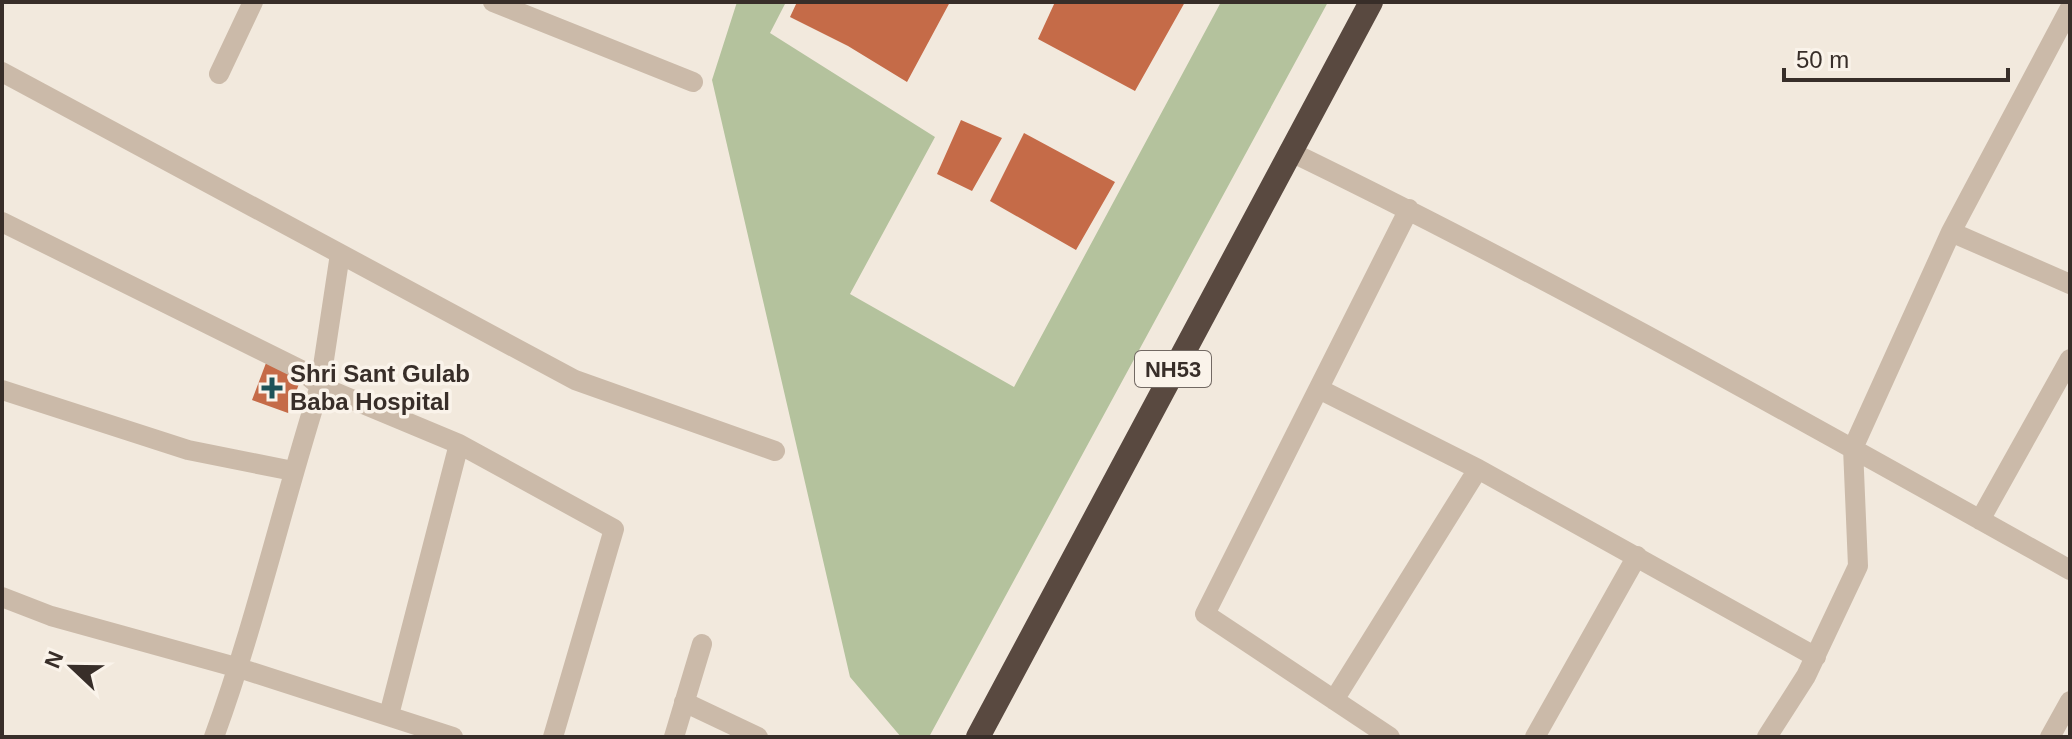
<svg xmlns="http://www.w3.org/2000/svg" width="2072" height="739" font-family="Arial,sans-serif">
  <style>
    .green { fill: #b4c29d }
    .building { fill: #c56b48 }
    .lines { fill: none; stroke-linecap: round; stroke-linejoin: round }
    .minor { stroke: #cbbaa9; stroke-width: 20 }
    .highway { stroke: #594940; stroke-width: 24 }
    .poi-dot { fill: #1e5359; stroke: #faf3ea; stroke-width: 3 }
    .labels { text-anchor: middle; stroke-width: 7; stroke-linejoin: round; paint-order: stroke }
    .shield { fill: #faf3ea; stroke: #726963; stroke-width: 2 }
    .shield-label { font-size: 22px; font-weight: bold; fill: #382e29 }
    .poi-label { font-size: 24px; font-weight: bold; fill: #382e29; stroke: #faf3ea; text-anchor: start }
  </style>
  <rect width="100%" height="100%" fill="#f2e9dd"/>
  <path class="green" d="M737,2H786L770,33L935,137L850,294L1014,387L1221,2H1328L929,737H901L850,677L712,80Z"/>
  <path class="building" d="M797,2H950L907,82L848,46L790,17Z
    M1055,2H1185L1135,91L1038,39Z
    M961,120L1002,138L972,191L937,174Z
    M1024,133L1115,182L1076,250L990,201Z
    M266,363L302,376L288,413L252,400Z"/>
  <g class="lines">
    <path class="minor" d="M493,2L693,82
      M2,72L575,380L775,451
      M219,74L253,2
      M1289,151C1555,280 1812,426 2070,570
      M2,222L301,370L320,386
      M1951,232L2070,284
      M320,386L340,254
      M1319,389L1478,469L1816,657
      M2,390L188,450L293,471
      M1980,520L2070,359
      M2,597L51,616L239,668L453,737
      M1334,700L1478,469
      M684,702L758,737
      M389,715L459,444
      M214,737C256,622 283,502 320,386L459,444L614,529L553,737
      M674,737L702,644
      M1390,737L1205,614L1409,209
      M1535,737L1637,556
      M1767,737L1806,676L1858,566L1853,448L1951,232L2070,8
      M2050,737L2070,701"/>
    <path class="highway" d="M978,737L1371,2"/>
  </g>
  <path class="poi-dot" d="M268 376h8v8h8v8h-8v8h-8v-8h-8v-8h8z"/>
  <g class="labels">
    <rect class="shield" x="1135" y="351" width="76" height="36" rx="6"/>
    <g class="shield-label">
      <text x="1173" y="377">NH53</text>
    </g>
    <g class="poi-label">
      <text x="290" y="382">Shri Sant Gulab<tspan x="290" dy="28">Baba Hospital</tspan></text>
    </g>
  </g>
  <rect width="2072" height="739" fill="none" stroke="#382e29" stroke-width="8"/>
  <g transform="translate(72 667) rotate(292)" stroke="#faf3ea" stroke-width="6" paint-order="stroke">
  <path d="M0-6L14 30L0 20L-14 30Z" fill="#382e29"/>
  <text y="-12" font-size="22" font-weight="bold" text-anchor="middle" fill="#382e29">N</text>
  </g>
  <path d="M1784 68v12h224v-12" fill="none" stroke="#382e29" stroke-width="4"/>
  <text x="1796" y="68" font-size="24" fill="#382e29" stroke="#faf3ea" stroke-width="6" paint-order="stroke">50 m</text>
</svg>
